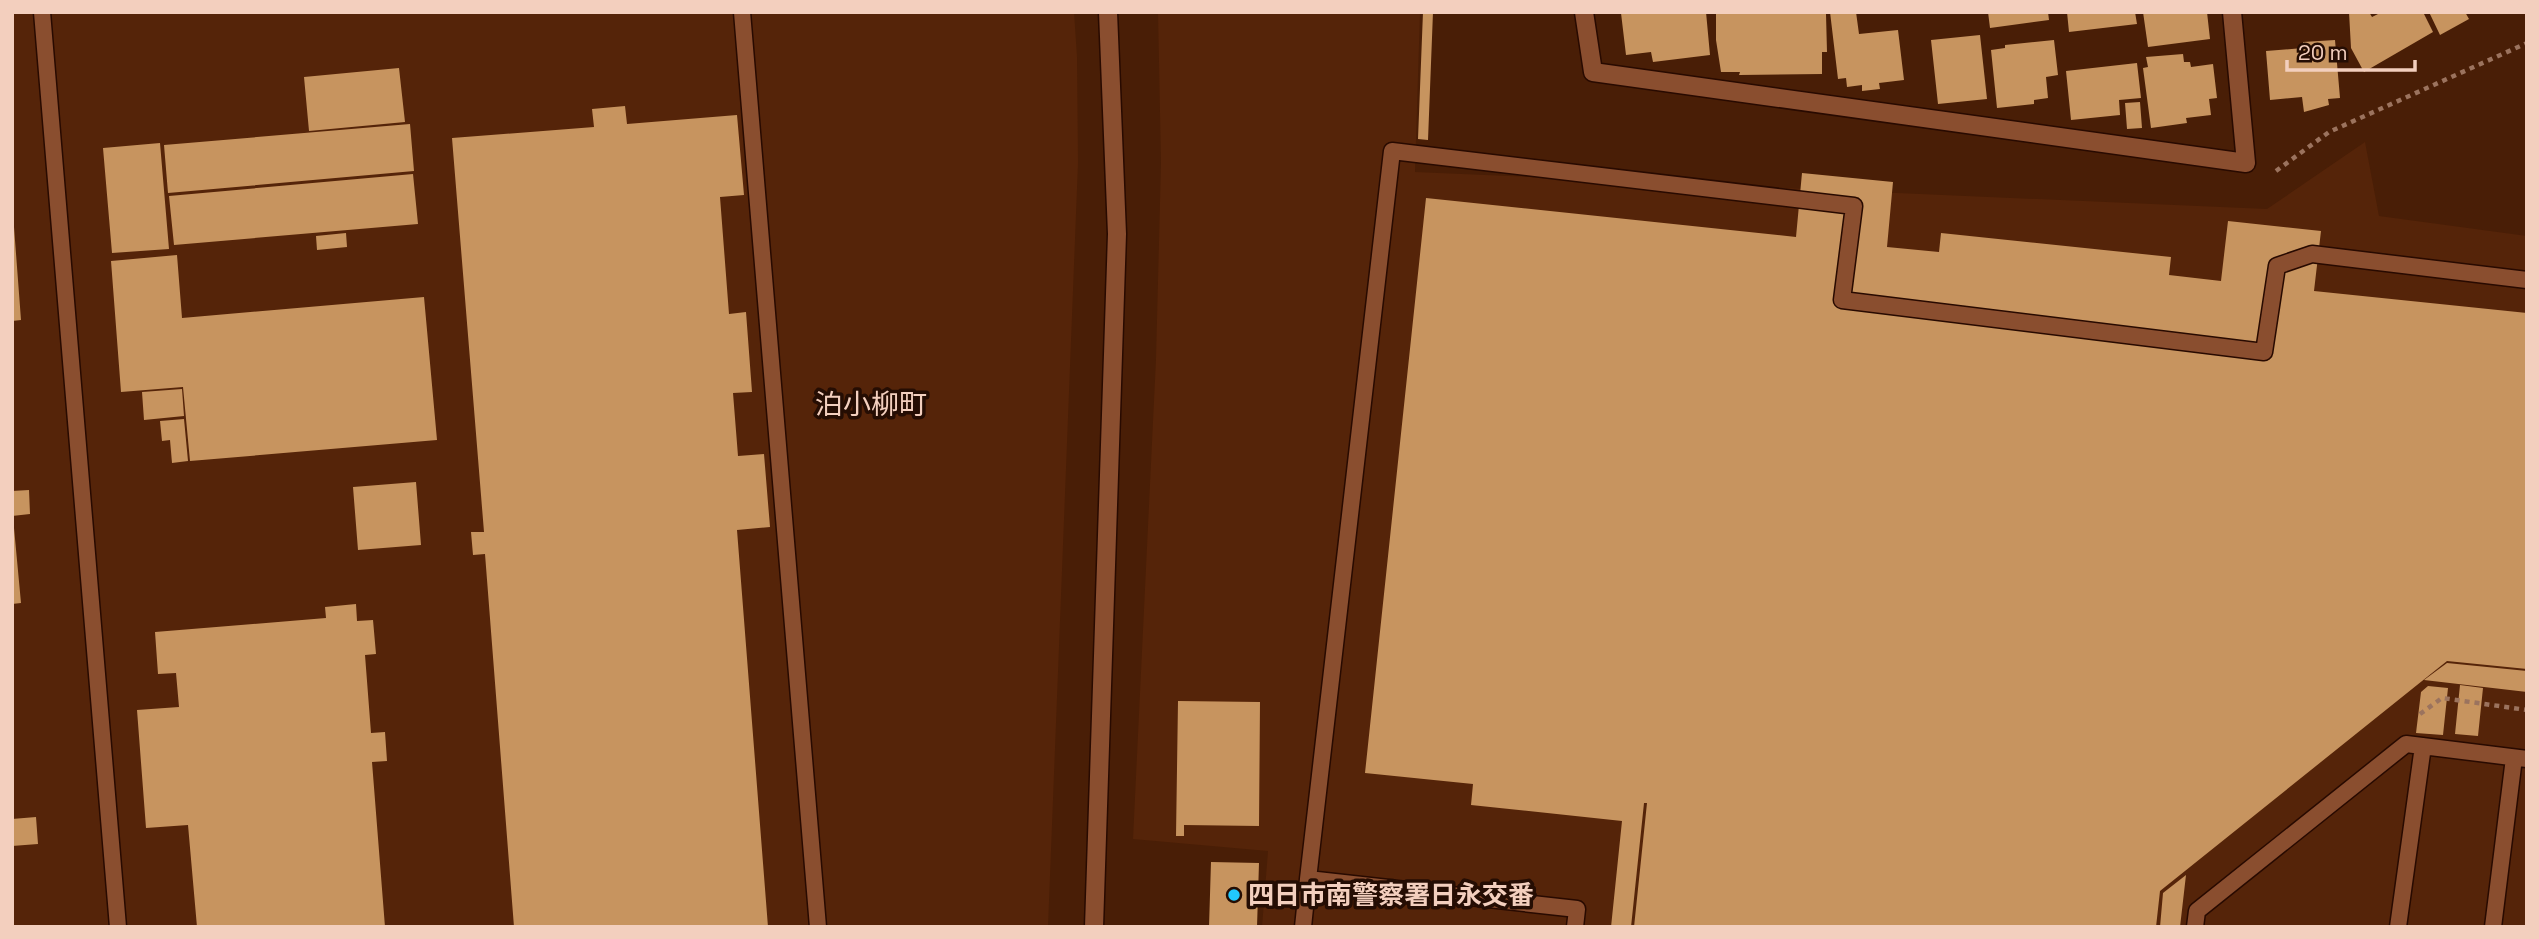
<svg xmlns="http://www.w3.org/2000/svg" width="2539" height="939" font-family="'Space Grotesk','Noto Sans JP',sans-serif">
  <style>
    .built { fill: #552409 }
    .building { fill: #c7945f }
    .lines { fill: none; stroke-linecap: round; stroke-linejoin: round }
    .service-casing { stroke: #280a00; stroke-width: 19 }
    .minor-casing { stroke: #280a00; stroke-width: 21 }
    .tertiary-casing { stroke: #280a00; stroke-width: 21 }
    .path { stroke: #9b735e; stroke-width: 4.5; stroke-dasharray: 5 5; stroke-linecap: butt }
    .service { stroke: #8a4e2f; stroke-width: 16 }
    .minor { stroke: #8a4e2f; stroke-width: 18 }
    .tertiary { stroke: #8a4e2f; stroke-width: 18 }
    .poi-dot { fill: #21c9fd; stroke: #250d03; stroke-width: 2.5 }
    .labels { text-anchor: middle; stroke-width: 7; stroke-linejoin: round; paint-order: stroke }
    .poi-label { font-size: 26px; font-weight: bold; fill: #f3cfbe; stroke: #250d03; text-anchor: start }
    .neighbourhood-label { font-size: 28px; fill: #f3cfbe; stroke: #250d03 }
  </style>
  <rect width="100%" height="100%" fill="#491e06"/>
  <path class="built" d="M12,12H1074L1077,57L1078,163L1048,927H12Z
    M1158,12H1420L1415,172L2267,209L2365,142L2379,216L2527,236V927H1262L1268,851L1133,839L1156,359L1161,163Z"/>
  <path class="building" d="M1423,12H1433L1428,140L1418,139Z
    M1706,12L1710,55L1653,62L1651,52L1626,55L1621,13Z
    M1716,12L1826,14L1827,52H1822V74L1739,75L1740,72H1721L1716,40Z
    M1830,12H1856L1859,34L1898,30L1904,80L1879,83L1880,89L1862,91V85L1847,87L1846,78L1838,79Z
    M1988,12H2048L2049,20L1990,28Z
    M2067,12H2135L2137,24L2069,32Z
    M2143,12H2207L2210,39L2148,47Z
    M2349,12H2369L2372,17L2382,12H2423L2433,32L2364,72L2351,48Z
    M2429,12H2465L2469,19L2440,35Z
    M1980,35L1987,99L1938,104L1931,40Z
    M2054,40L2058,75L2046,77L2048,98L2034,100V104L1997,108L1991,50L2005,48V45Z
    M2335,40L2340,98L2328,99L2329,105L2304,112L2302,97L2270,100L2266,51L2303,48V42Z
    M2183,54L2184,62H2190L2191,67L2213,64L2217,98L2209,99L2211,115L2186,118L2187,123L2151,128L2143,68L2148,67L2146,57Z
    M2137,63L2141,98L2119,100L2120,115L2071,120L2066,71Z
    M399,68L405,122L309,131L304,77Z
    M2140,102L2142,128L2127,129L2125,103Z
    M625,106L627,124L737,115L744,195L720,197L729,314L746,312L752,392L733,393L738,456L764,454L770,527L737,530L768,927H514L485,554L473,555L471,532H484L452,138L594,127L592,109Z
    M410,124L414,171L168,193L164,145Z
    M160,143L169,249L112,253L103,148Z
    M1802,173L1893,182L1887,247L1939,252L1941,233L2171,257L2169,275L2221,281L2228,221L2321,231L2314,291L2527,313V669L2447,661L2160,891L2156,927H1634L1647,803H1644L1631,927H1611L1622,821L1471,805L1473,784L1365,773L1426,198L1796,237Z
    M413,174L418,224L174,245L169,196Z
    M14,227L21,320L12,321V228Z
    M346,233L347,247L317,250L316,236Z
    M177,255L182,318L424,297L437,440L190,461L183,387L121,392L111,261Z
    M182,389L184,416L144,420L142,392Z
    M184,419L188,461L172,463L170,440L162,441L160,421Z
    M416,482L421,545L358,550L353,487Z
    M29,490L30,514L12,516V491Z
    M14,528L21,603L12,604V529Z
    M356,604L357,621L373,620L376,654L365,655L371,733L385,732L387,761L372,762L385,927H197L188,825L146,828L137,710L179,707L176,673L158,674L155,632L326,618L325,607Z
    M2447,663L2527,671V692L2424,680Z
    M2460,685L2483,688L2478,736L2455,734Z
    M2428,686L2448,688L2443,735L2416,733L2421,692Z
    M1178,701L1260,702L1259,826L1184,825V836H1176Z
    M36,817L38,844L12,846V819Z
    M1211,862L1259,863L1257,927H1209Z
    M2186,875L2180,927H2160L2163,893Z"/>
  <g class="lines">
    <g class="service-casing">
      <path id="service" d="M42,12L118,927
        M742,12L818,927
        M1303,927L1308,879
        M1575,927L1577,909L1308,879L1392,151L1854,206L1842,300L2264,352L2277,266L2312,254L2527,280
        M2195,927L2197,911L2406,744L2527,759
        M2398,927L2423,746
        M2493,927L2514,758"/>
    </g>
    <g class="minor-casing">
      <path id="minor" d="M1584,12L1593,72L2246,163L2232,12"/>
    </g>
    <g class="tertiary-casing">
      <path id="tertiary" d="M1094,927L1117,234L1108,12"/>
    </g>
    <path class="path" d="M2276,171L2329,132L2527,43
      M2420,714L2442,698L2527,710"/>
    <use href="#service" class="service"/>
    <use href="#minor" class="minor"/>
    <use href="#tertiary" class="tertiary"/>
  </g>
  <circle class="poi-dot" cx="1234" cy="895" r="7"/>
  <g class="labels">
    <g class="poi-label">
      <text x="1248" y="904">四日市南警察署日永交番</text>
    </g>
    <g class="neighbourhood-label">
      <text x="871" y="414">泊小柳町</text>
    </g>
  </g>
  <rect width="2539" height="939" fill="none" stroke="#f3cfbe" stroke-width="28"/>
  <path d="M2287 60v10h128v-10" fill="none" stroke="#f3cfbe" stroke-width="3.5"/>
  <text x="2298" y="60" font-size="21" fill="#f3cfbe" stroke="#250d03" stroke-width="5" paint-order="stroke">20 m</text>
</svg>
